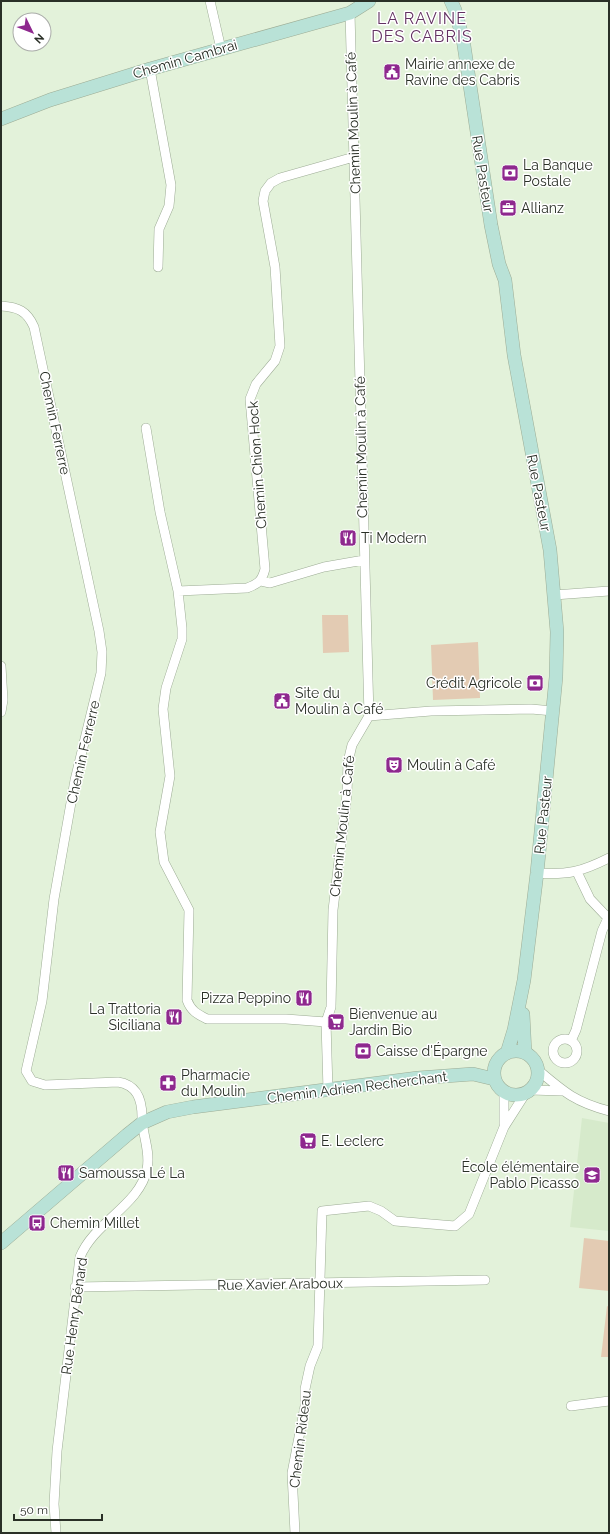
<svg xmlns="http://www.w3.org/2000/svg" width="610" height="1534" font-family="Raleway,sans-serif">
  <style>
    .built { fill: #d6eacb }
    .green { fill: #e3cbb3 }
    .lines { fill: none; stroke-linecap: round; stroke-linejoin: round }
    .street-casing { stroke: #9dac95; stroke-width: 10 }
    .secondary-casing { stroke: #9dac95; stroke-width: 14 }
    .street { stroke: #fff; stroke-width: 9 }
    .secondary { stroke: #b9e2d7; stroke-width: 13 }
    .labels { text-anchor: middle; stroke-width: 3; stroke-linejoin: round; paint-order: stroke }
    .street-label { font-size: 14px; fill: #2a3027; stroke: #fff }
    .poi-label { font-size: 14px; fill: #2a3027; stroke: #fff; text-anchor: start }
    .quarter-label { font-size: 16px; letter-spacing: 1px; fill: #633162; stroke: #fff }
  </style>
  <rect width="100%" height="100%" fill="#e3f2da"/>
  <path class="built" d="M582,1118L609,1123V1231L570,1227Z"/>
  <path class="green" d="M322,615H348L349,652L323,653Z
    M478,642L480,698L433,700L431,645Z
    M584,1238L609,1241V1291L579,1288Z
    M607,1306L609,1307V1357H601Z"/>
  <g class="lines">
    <g class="street-casing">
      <path id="street" d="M210,1L221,49
        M150,69L171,185L169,206L159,229L158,267
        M1,306C18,307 27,311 34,327L99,631L102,652L101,673L75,780L54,899L42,1001L26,1071L32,1081L45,1085L118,1082C137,1085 142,1099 142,1117C142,1134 151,1152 147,1169C140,1205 94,1222 80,1257L57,1451L54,1504L56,1533
        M146,428L160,512L178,591L182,628V639L166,688L163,709L170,776L160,832L164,862L189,910L187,1000C191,1011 197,1014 207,1019H286L326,1022
        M261,581L270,583L324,567L364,560
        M178,591L247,588C258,584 262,581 265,569L250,399L256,384L275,361L280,346L275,267L263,201L265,191L271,183L280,178L354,157
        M554,595L609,591
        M1,666L3,700L1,712
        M369,716L431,711L531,709L553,711
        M577,872L590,899L608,918
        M537,873C568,875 581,872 609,858
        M553 1051a12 12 0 1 1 24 0a12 12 0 1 1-24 0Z
        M571,1041L576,1030L602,931L609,916
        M538,1070C564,1092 575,1102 609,1111
        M328,1090L326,1022L331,1007L333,910L347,794L348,762L352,745L369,716L350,13
        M531,1090L562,1091
        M504,1092V1124
        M75,1287L485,1280
        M571,1406L609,1401
        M295,1533L292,1473L305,1406V1389L310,1366L318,1346L322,1211L369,1206L381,1211L395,1221L455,1226L469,1214L504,1127L525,1094"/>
    </g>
    <g class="secondary-casing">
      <path id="secondary" d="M451,1L455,10L463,39L491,225L499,264L505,280L514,355L550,550L557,632L556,677L537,873L524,980L514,1030L507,1053
        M1,119L50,100L150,69L350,13L369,1
        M523,1014L525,1053
        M494 1073a22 22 0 1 1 44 0a22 22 0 1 1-44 0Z
        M1,1243L127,1135L142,1123L167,1112L193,1107L418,1078L473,1074L494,1079"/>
    </g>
    <use href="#street" class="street"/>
    <use href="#secondary" class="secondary"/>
  </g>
  <defs>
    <g id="civic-square" transform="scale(0.9)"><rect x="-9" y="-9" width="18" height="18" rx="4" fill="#8e288e" stroke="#fff"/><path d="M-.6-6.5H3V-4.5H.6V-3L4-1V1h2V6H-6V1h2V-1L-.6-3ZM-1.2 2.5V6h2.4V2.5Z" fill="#fff"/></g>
    <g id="bank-square" transform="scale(0.9)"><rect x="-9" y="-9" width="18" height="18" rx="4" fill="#8e288e" stroke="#fff"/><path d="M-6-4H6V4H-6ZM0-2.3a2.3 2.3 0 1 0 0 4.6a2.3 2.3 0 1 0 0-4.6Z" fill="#fff"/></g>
    <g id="office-square" transform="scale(0.9)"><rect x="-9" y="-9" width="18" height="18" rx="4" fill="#8e288e" stroke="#fff"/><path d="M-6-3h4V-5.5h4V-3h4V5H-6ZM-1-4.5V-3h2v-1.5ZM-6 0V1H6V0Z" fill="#fff"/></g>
    <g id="restaurant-square" transform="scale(0.9)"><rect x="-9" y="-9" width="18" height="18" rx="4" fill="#8e288e" stroke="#fff"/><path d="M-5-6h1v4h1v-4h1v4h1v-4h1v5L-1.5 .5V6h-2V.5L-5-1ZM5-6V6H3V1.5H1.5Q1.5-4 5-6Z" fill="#fff"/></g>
    <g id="theatre-square" transform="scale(0.9)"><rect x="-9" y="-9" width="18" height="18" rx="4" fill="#8e288e" stroke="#fff"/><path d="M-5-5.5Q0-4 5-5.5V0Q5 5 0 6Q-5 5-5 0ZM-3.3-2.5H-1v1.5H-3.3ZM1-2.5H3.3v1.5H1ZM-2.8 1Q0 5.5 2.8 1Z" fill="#fff"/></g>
    <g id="supermarket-square" transform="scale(0.9)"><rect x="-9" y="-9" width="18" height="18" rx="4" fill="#8e288e" stroke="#fff"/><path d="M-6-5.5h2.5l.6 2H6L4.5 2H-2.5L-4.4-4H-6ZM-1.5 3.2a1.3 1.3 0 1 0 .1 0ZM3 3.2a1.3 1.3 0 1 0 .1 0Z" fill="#fff"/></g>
    <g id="pharmacy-square" transform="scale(0.9)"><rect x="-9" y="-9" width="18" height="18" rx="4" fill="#8e288e" stroke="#fff"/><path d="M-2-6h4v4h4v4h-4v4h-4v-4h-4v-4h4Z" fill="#fff"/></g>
    <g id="school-square" transform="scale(0.9)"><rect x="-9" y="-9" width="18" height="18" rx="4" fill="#8e288e" stroke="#fff"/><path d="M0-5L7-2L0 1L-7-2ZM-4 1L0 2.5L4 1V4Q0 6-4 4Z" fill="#fff"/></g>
    <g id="bus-square" transform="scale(0.9)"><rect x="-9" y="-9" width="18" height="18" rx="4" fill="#8e288e" stroke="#fff"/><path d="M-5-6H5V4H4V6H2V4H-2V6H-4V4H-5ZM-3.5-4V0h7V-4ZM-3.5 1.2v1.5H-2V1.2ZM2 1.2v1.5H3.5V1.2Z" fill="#fff"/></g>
  </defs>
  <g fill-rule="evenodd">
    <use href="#civic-square" x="392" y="72"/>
    <use href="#bank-square" x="510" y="173"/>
    <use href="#office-square" x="508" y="208"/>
    <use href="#restaurant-square" x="348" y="538"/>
    <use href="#bank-square" x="535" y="683"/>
    <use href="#civic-square" x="282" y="701"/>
    <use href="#theatre-square" x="394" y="765"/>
    <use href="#restaurant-square" x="304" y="998"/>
    <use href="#restaurant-square" x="174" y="1017"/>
    <use href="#supermarket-square" x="336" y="1022"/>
    <use href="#bank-square" x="363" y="1051"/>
    <use href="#pharmacy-square" x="168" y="1083"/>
    <use href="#supermarket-square" x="308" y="1141"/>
    <use href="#restaurant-square" x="66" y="1173"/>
    <use href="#school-square" x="592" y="1175"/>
    <use href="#bus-square" x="37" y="1223"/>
  </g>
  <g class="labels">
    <g class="street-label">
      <text transform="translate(185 59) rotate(-16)" y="5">Chemin Cambrai</text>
      <text transform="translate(353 123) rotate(-92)" y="5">Chemin Moulin à Café</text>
      <text transform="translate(483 174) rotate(81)" y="5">Rue Pasteur</text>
      <text transform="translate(55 423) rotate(78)" y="5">Chemin Ferrerre</text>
      <text transform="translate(361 447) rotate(-91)" y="5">Chemin Moulin à Café</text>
      <text transform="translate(257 465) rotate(-94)" y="5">Chemin Chion Hock</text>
      <text transform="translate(539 493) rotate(79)" y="5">Rue Pasteur</text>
      <text transform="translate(83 752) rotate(-77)" y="5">Chemin Ferrerre</text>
      <text transform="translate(543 815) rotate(-84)" y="5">Rue Pasteur</text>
      <text transform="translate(342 826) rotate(-84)" y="5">Chemin Moulin à Café</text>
      <text transform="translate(357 1087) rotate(-7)" y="5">Chemin Adrien Recherchant</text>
      <text transform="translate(280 1284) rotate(-1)" y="5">Rue Xavier Araboux</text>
      <text transform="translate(74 1316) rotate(-82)" y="5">Rue Henry Bénard</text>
      <text transform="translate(300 1439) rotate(-83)" y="5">Chemin Rideau</text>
    </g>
    <g class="poi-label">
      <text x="405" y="69">Mairie annexe de<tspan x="405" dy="16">Ravine des Cabris</tspan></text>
      <text x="523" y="170">La Banque<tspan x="523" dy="16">Postale</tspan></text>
      <text x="521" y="213">Allianz</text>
      <text x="361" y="543">Ti Modern</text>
      <text x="522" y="688" text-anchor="end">Crédit Agricole</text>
      <text x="295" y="698">Site du<tspan x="295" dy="16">Moulin à Café</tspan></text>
      <text x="407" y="770">Moulin à Café</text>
      <text x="291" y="1003" text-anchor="end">Pizza Peppino</text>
      <text x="161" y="1014" text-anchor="end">La Trattoria<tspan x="161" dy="16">Siciliana</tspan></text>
      <text x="349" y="1019">Bienvenue au<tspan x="349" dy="16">Jardin Bio</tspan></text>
      <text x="376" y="1056">Caisse d'Épargne</text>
      <text x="181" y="1080">Pharmacie<tspan x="181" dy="16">du Moulin</tspan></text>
      <text x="321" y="1146">E. Leclerc</text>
      <text x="579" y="1172" text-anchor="end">École élémentaire<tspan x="579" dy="16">Pablo Picasso</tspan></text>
      <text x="79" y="1178">Samoussa Lé La</text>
      <text x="50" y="1228">Chemin Millet</text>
    </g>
    <g class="quarter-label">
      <text x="422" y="24">LA RAVINE<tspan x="422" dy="18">DES CABRIS</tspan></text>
    </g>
  </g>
  <rect width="610" height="1534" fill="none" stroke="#2a3027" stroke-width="4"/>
  <g transform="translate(32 32) rotate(133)"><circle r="19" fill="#ffffff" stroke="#aaaca9"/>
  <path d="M0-3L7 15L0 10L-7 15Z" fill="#8e288e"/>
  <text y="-6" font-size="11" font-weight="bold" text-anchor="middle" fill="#2a3027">N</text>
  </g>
  <path d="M14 1514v6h88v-6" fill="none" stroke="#2a3027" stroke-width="2"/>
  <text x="20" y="1514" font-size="12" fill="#2a3027" stroke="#ffffff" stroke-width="3" paint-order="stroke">50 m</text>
</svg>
